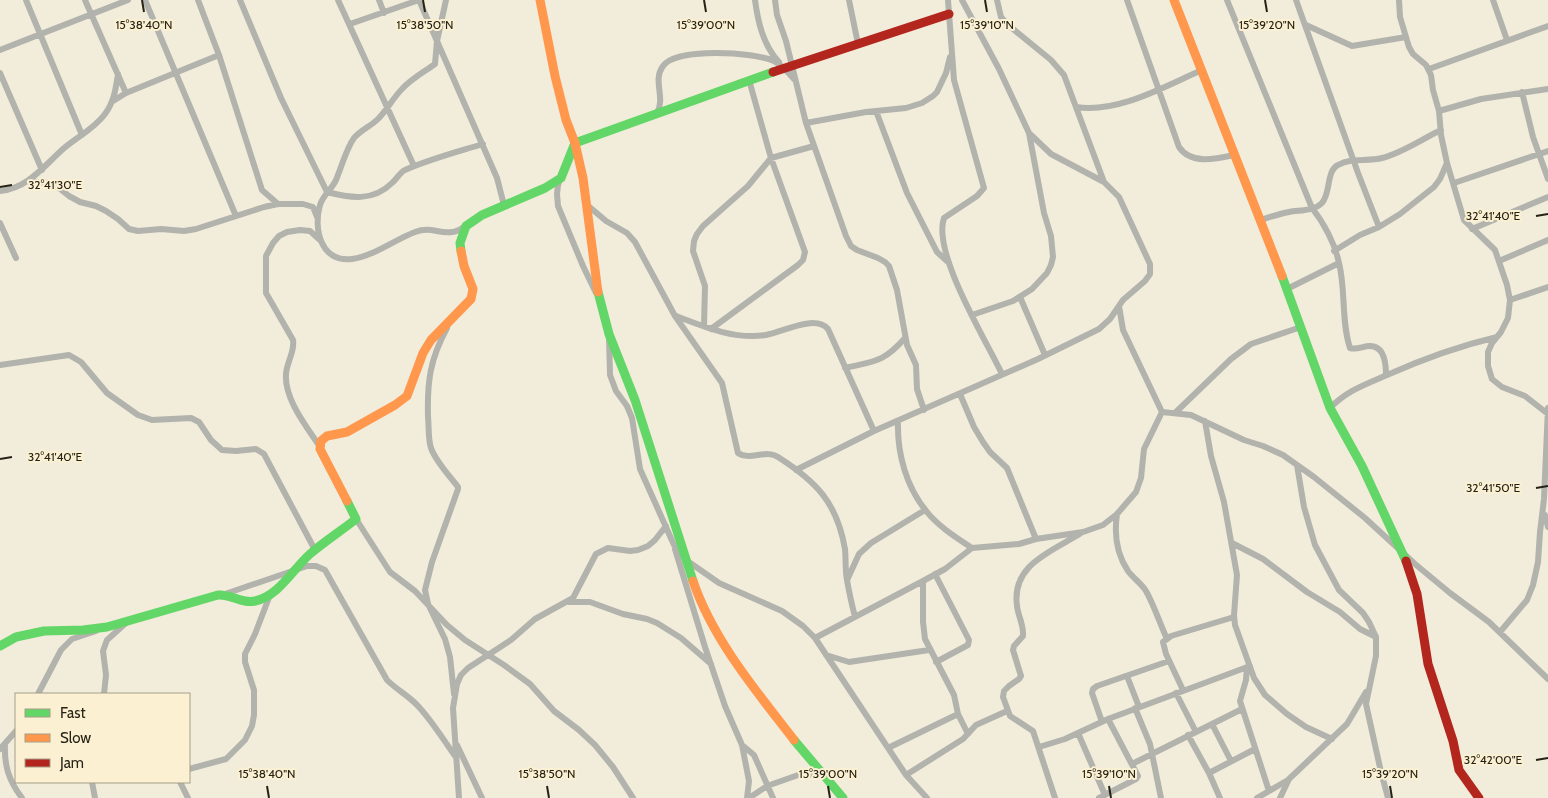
<svg xmlns="http://www.w3.org/2000/svg" width="1548" height="798" font-family="Cabin,sans-serif">
  <style>
    .lines { fill: none; stroke-linecap: round; stroke-linejoin: round }
    .street { stroke: #b1b3ac; stroke-width: 6 }
    .fast { stroke: #63d668; stroke-width: 9 }
    .slow { stroke: #ff974d; stroke-width: 9 }
    .jam { stroke: #b3261e; stroke-width: 9 }
    .ticks { fill: none; stroke: #262216; stroke-width: 2 }
    .ticks-label { font-size: 12px; text-anchor: middle; fill: #262216; stroke: #fbf1d2; stroke-width: 4; stroke-linejoin: round; paint-order: stroke }
  </style>
  <rect width="100%" height="100%" fill="#f2ecdb"/>
  <g class="lines">
    <path class="street" d="M26,0L82,135
      M85,0L126,93
      M145,0L236,216
      M198,0L219,55L262,190L278,204
      M240,0L281,98L327,192C350,198 373,202 392,183C397,179 400,172 405,170C430,159 457,152 483,144
      M338,0L414,166
      M379,0L384,13
      M419,0L497,178L504,205
      M446,0L437,41L435,64C424,72 411,79 402,89C393,98 387,110 378,119C371,126 361,130 354,138C346,149 342,166 336,180C332,189 323,195 320,205C313,229 321,263 352,259C374,256 394,240 415,232C431,226 438,234 452,232C457,232 462,228 466,226
      M755,0C758,22 763,45 779,62
      M775,0L777,15L786,41L806,123L846,236L851,246L857,250L878,258L885,262L889,266L897,290L907,345L916,365L917,389L924,410
      M849,0L858,44
      M948,0L954,80L984,188L977,196L944,218C932,253 986,340 1002,374
      M962,0L999,69L1029,133L1044,213L1051,236L1053,257L1051,265L1047,273L1032,289L1013,301L972,315
      M997,0L1001,17L1007,24L1051,60L1064,75L1104,182
      M1127,0L1179,147C1191,165 1216,159 1234,155
      M1227,0L1312,208C1324,223 1335,244 1339,263C1346,291 1341,321 1350,348C1357,350 1363,346 1370,346C1385,346 1386,365 1386,375
      M1296,0L1358,173L1379,227
      M1399,0L1400,17L1409,47L1413,54L1426,65L1431,75L1433,90L1439,111L1441,135L1447,163L1464,220L1495,250L1507,285L1510,300L1508,318L1501,332L1492,343L1488,352V366L1492,379L1502,387L1525,396L1548,414
      M1493,0L1507,40
      M350,24L419,0
      M1306,25L1352,46L1406,37
      M0,50L128,0
      M1429,69L1548,26
      M0,73L42,170
      M1522,92L1533,137L1548,179
      M113,101L126,93L219,55
      M1076,107C1117,114 1165,86 1202,70
      M876,111L907,193L937,252L948,262
      M1439,111L1481,99L1548,89
      M657,113C666,97 652,81 663,66C677,47 754,52 774,61C782,65 788,72 794,79
      M806,123L866,112L906,108L922,103L933,96L937,92L946,73L950,57
      M560,179L558,185L557,194L558,206L583,266L596,293
      M28,181L49,183L59,188L69,196L80,202L96,206L106,211L118,219L129,229L138,231L161,229L184,231L196,229L264,207L278,204H303L313,207L317,217
      M1454,183L1548,151
      M0,191C28,188 43,167 63,149C77,137 94,129 105,114C114,102 116,88 118,74
      M586,204L606,221L627,233L635,242L675,316L722,383L738,453C750,461 766,449 778,457C817,482 837,503 845,549C846,559 845,570 847,580C849,592 852,605 855,617
      M1260,220C1270,217 1279,214 1289,212C1300,210 1314,211 1322,203C1331,193 1326,171 1338,165C1352,157 1367,162 1382,158C1402,153 1422,139 1441,130
      M0,223L16,258
      M1472,229L1548,197
      M1334,251L1360,235L1379,227L1400,214L1434,187L1440,179L1447,163
      M1499,261L1548,240
      M1287,289L1339,263
      M1020,297L1045,355
      M1510,300L1548,287
      M676,316C704,327 736,340 766,335C783,332 815,314 828,329L874,431
      M704,326L705,286L693,251L694,241L697,234L703,226L748,186L771,158L814,146
      M447,328C430,359 427,382 428,417C429,427 428,439 431,448C436,462 449,475 458,487V489L432,562L425,590L428,604L445,639L450,657L454,694
      M711,329L798,265L803,260L805,252L771,158L749,80
      M609,337L610,375L616,391L627,406L632,418L640,469L674,545L686,560L719,583L782,611L803,626L815,638L906,775L927,798
      M0,365L69,355L81,362L107,393L138,415L152,420L191,418L199,422L211,440L222,450L236,451L256,449L264,454L315,550
      M845,368C875,361 884,362 905,338
      M960,394L974,427L983,442L990,452L1007,468L1036,539
      M1330,408C1346,391 1366,384 1387,375C1423,359 1459,346 1497,337
      M1162,412L1191,415L1244,440L1263,446L1283,455L1314,477L1365,518L1415,564L1450,593L1489,622L1548,679
      M1176,412L1231,359L1251,344L1301,327
      M898,421C897,453 906,487 927,512C938,526 957,538 972,548
      M1205,421L1211,456L1224,502L1237,575L1234,615L1235,625L1254,678L1265,695L1287,714L1306,727L1332,739
      M320,447C307,427 284,399 286,374C287,361 295,352 293,340L266,293V256L273,243L279,236L287,232L300,230L310,231L320,240
      M1297,465L1304,507L1315,545L1339,590L1363,613L1369,622L1376,637V656L1366,704L1381,772L1388,798
      M796,470L874,431L1038,359L1099,329L1110,319L1123,300L1145,281L1150,274V264L1119,197L1104,182L1051,154L1029,133
      M1117,514C1114,534 1116,553 1128,571C1133,578 1141,583 1146,591C1154,605 1160,624 1167,639
      M1545,515L1548,527
      M356,519L390,572L415,591L447,625L465,640L504,665L530,684L554,711L579,730L595,745L613,767L633,798
      M1232,543L1263,559L1307,592L1340,612L1360,629L1376,637
      M675,549L705,647L725,706L742,745L749,781L747,798
      M935,574L969,640L968,645L936,662
      M848,578L859,554L871,543L925,510
      M923,581V622L925,639L954,695L958,714L968,734
      M225,594L307,566H316L325,570L387,680C397,690 409,696 418,706C432,721 443,739 455,756
      M569,602H590L623,614L647,619L657,623L681,638L711,664
      M1500,632L1527,600L1533,585L1538,562L1540,532L1544,499L1548,408
      M815,638L923,581L945,569L972,548L1019,544L1036,539L1083,532L1103,525L1117,514L1136,492L1141,478L1144,449L1162,412L1123,330L1119,306
      M826,655L849,662L929,650
      M1247,667L1246,680L1240,701L1269,791
      M1127,676L1139,707
      M1183,690L1166,654L1163,642L1171,636L1234,617
      M1176,693L1196,732
      M38,694L61,650L72,639L96,631
      M104,694L106,675L103,651L107,640L127,622
      M1135,708L1150,744L1161,798
      M1102,722L1092,693L1093,689L1097,686L1169,661
      M1212,724L1231,761
      M1078,733L1105,795
      M1188,735L1209,773L1220,798
      M5,744C4,766 9,781 22,798
      M457,745L482,798
      M742,745L754,755L773,798
      M1039,747L1065,739L1108,719L1250,666
      M888,748L958,714
      M0,749L16,731
      M1132,764L1242,709
      M189,769L226,759L245,740L252,726L254,715V690L245,662V654L255,634L270,595
      M1209,773L1255,749
      M906,775L963,739L976,725L1007,711
      M92,782L95,798
      M180,782L188,798
      M459,798L453,708L457,684L461,675L468,668L511,640L535,619L573,598L596,554L608,548L630,551L638,550L648,546L655,540L666,526
      M749,798L767,786L801,774L823,775
      M1055,798L1033,731L1010,716L1003,697L1004,691L1009,686L1019,679L1021,676L1013,650L1014,646L1023,636C1024,625 1018,616 1017,606C1011,564 1053,551 1081,533
      M1099,798L1136,779L1138,776L1108,719
      M1257,798L1288,780
      M1280,798L1289,779L1347,724L1366,692"/>
    <path class="fast" d="M461,251L460,243L466,226L482,215L545,188L561,178L575,143L773,72
      M1282,276L1330,408L1362,466L1406,561
      M598,292L609,334L635,400L693,581
      M0,646L16,637L44,631L83,630L107,627L218,595C231,594 242,604 255,601C279,596 293,569 310,554C325,541 341,531 356,519L347,501
      M794,740L843,798"/>
    <path class="slow" d="M540,0L555,76L566,120L575,143L583,178L598,292
      M1174,0L1282,276
      M347,501L320,449L321,441L327,436L347,432L395,405L407,396L423,353L431,340L471,299L473,289L464,266L461,251
      M693,581C713,640 757,692 794,740"/>
    <path class="jam" d="M773,72L949,14
      M1406,561L1417,594L1428,664L1453,741L1459,770L1479,798"/>
  </g>
  <path class="ticks" d="M142,0L144,12M423,0L425,12M704,0L706,12M985,0L987,12M1265,0L1267,12M0,187L12,185M1536,216L1548,214M0,459L12,457M1536,488L1548,486M1536,760L1548,758M267,786L269,798M547,786L549,798M828,786L830,798M1109,786L1111,798M1390,786L1392,798"/>
  <g class="ticks-label">
    <text x="144" y="29">15°38'40"N</text>
    <text x="425" y="29">15°38'50"N</text>
    <text x="706" y="29">15°39'00"N</text>
    <text x="987" y="29">15°39'10"N</text>
    <text x="1267" y="29">15°39'20"N</text>
    <text x="55" y="189">32°41'30"E</text>
    <text x="1493" y="220">32°41'40"E</text>
    <text x="55" y="461">32°41'40"E</text>
    <text x="1493" y="492">32°41'50"E</text>
    <text x="1493" y="764">32°42'00"E</text>
    <text x="267" y="778">15°38'40"N</text>
    <text x="547" y="778">15°38'50"N</text>
    <text x="828" y="778">15°39'00"N</text>
    <text x="1109" y="778">15°39'10"N</text>
    <text x="1390" y="778">15°39'20"N</text>
  </g>
  <rect x="15" y="693" width="175" height="90" fill="#fbf1d2" stroke="#a69e87"/>
  <rect x="25" y="709" width="25" height="8" fill="#63d668" stroke="#a69e87"/>
  <text x="60" y="718" font-size="15" fill="#262216">Fast</text>
  <rect x="25" y="734" width="25" height="8" fill="#ff974d" stroke="#a69e87"/>
  <text x="60" y="743" font-size="15" fill="#262216">Slow</text>
  <rect x="25" y="759" width="25" height="8" fill="#b3261e" stroke="#a69e87"/>
  <text x="60" y="768" font-size="15" fill="#262216">Jam</text>
</svg>
